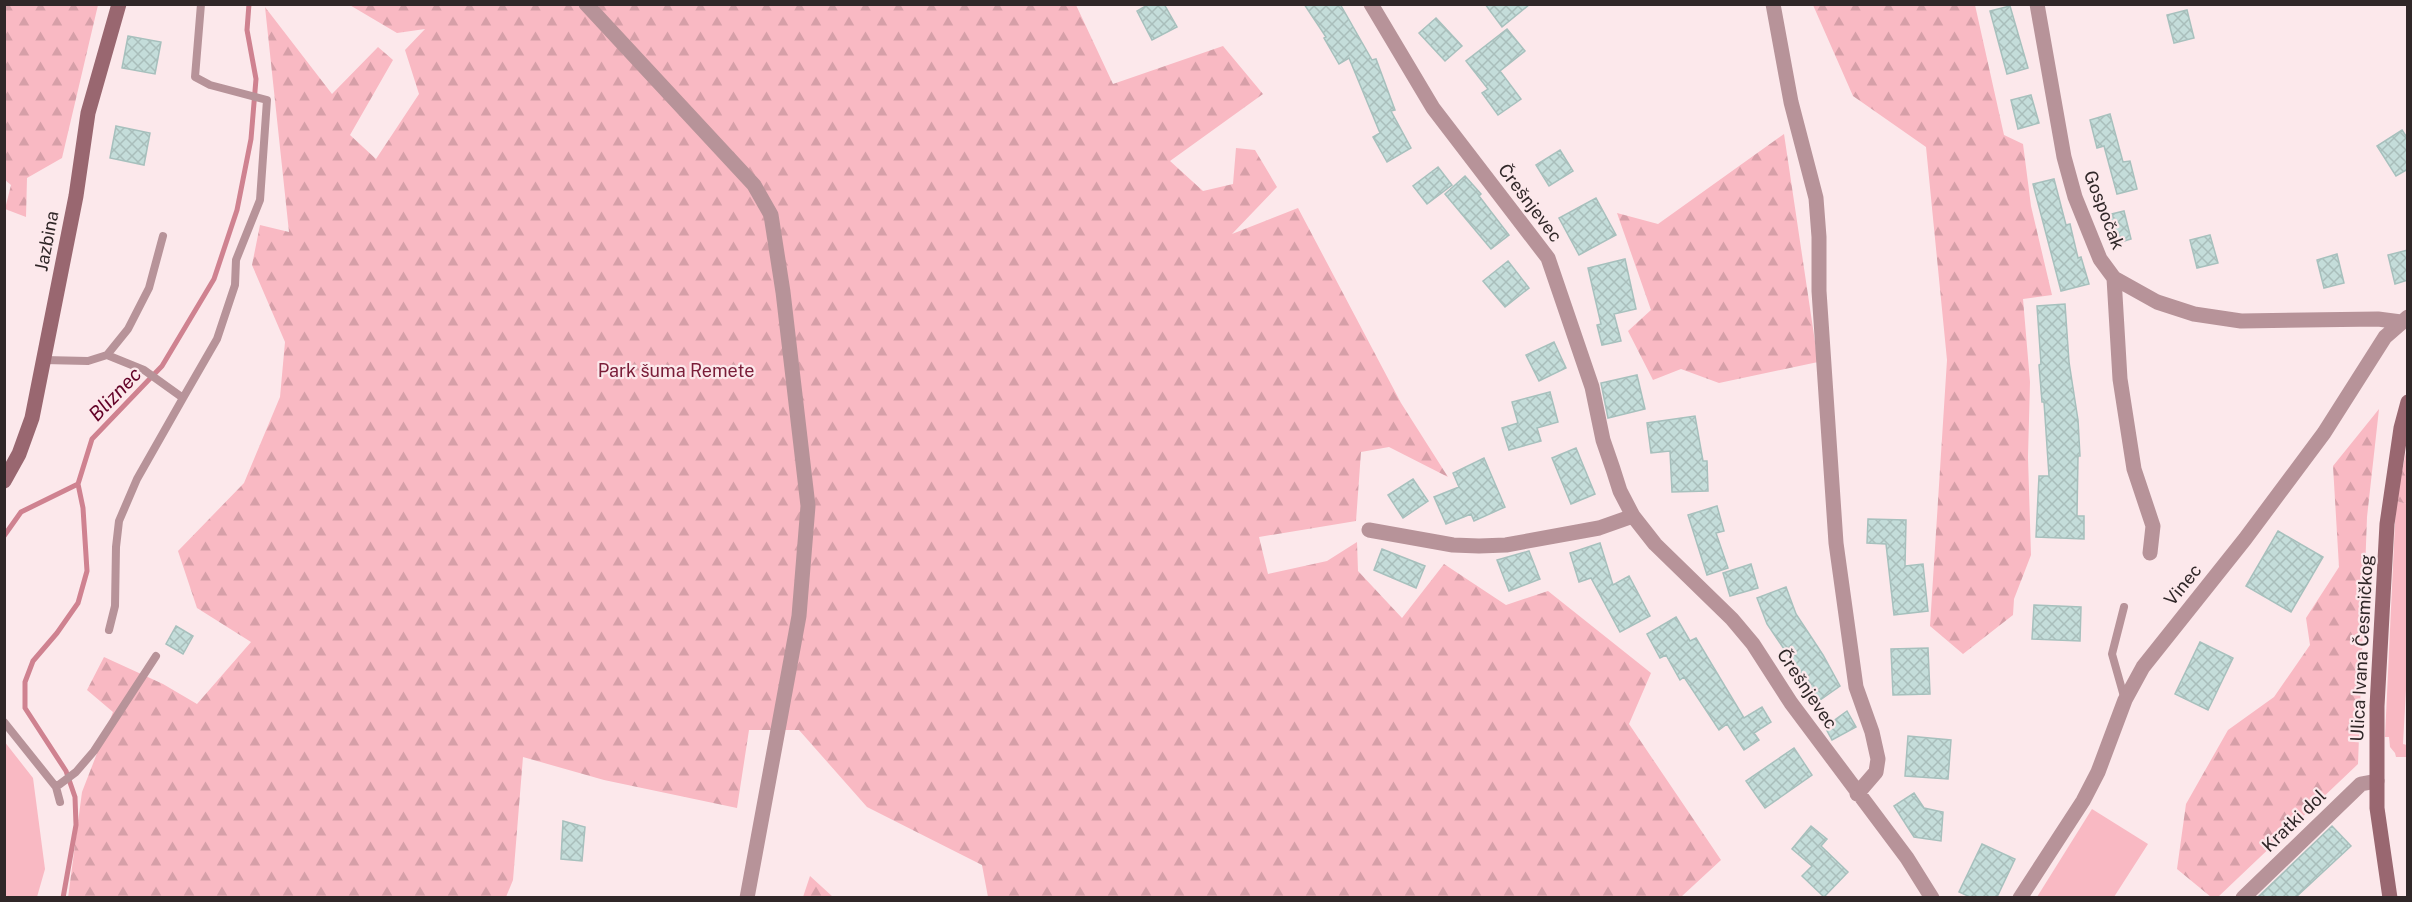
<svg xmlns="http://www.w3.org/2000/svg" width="2412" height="902" font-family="'Public Sans',sans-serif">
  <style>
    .grass { fill: #f9b9c3 }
    .forest { fill: url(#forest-firs) }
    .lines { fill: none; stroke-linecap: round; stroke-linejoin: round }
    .stream { stroke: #cf8290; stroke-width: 5 }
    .building { fill: url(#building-cross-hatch); stroke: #a7c0bd; stroke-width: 1.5 }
    .lane { stroke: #b79399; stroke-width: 8 }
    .street { stroke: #b79399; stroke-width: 15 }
    .secondary { stroke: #996770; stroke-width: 15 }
    .labels { text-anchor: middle; stroke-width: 4.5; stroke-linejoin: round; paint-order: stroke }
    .street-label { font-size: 18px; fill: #302728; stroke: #fce8eb }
    .park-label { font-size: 18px; fill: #791d38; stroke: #fce8eb }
    .water-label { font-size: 20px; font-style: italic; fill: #620126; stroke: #fce8eb }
  </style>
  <defs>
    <pattern id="forest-firs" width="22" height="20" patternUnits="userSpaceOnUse" patternTransform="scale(1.5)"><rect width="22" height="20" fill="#f9b9c3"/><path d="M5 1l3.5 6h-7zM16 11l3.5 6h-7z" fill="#d69fa8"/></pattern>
    <pattern id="building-cross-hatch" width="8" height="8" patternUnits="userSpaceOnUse" patternTransform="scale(1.5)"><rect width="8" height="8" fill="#c4ddda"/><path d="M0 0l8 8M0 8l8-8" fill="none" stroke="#a9bebb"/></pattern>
  </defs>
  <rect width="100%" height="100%" fill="#fce8eb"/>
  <path class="grass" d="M2396,501L2408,504V653L2403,744L2407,745V757H2396L2395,753L2390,747L2389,737H2385Z
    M4,741L33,778L45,869L37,897H5Z
    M2092,809L2148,844L2114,897H2037Z"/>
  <path class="forest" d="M348,4L1076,5L1113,84L1223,46L1263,94L1170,161L1203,191L1233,184L1236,148L1255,150L1277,187L1232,234L1298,208L1401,403L1448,477L1389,447L1361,452L1356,521L1259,537L1268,574L1327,561L1357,542L1358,571L1402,618L1444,564L1506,605L1548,591L1651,673L1629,724L1721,860L1681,897H988L982,865L867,807L799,730H749L737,808L604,780L523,757L513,880L506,897L68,898L82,792L113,712L87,690L104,657L163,684L197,704L251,642L197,608L178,551L244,483L280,397L285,342L252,265L260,225L289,232L265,7L332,94L378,47L393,60L350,135L376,159L419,94L405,50L425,29L397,33Z
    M4,5H98L62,158L27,178L26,217L5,209L11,185L4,179Z
    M1813,5H1975L2004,135L2023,144L2031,206L2052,295L2023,299L2030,382L2028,457L2031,555L2014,599L2013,615L1963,654L1930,626L1947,360L1926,147L1853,96Z
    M1784,134L1818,362L1719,383L1681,369L1653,380L1628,331L1651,310L1617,213L1658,224Z
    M2379,409L2367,517L2358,764L2218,897H2211L2177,869L2186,804L2228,730L2274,697L2310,645L2306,618L2339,567L2333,466Z
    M2407,447V504L2396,501Z
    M810,876L833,897H803Z"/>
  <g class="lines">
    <path class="stream" d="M4,536L21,512L78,484
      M63,898L76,825L75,797L66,771L25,708V682L33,661L57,633L78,603L87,571L83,508L78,484L92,439L162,366L214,279L237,210L251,139L256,79L247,30L249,4"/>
  </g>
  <path class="building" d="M1149,4H1164L1177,27L1152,40L1137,11Z
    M1304,4H1340L1372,60L1376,59L1395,110L1391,111L1411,148L1387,162L1373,137L1380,133L1349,58L1339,64L1324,38L1326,37Z
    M1485,4H1530L1502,27Z
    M2010,6L2028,68L2007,74L1990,11Z
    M2187,10L2194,38L2174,43L2167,15Z
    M1436,18L1462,46L1445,61L1419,33Z
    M1507,29L1525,51L1500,71L1521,99L1498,115L1482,93L1488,89L1466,61Z
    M128,36L161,42L155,74L122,68Z
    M2031,95L2039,123L2018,129L2011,100Z
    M2110,114L2123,162L2130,161L2137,189L2117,194L2104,146L2097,148L2090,120Z
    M116,126L150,133L144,165L110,158Z
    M2402,130L2408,139V169L2396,176L2377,146Z
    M1560,150L1573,171L1549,186L1536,165Z
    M1438,167L1452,185L1427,204L1413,186Z
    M1465,176L1481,194L1479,196L1509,235L1491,249L1445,194Z
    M2054,179L2066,225L2070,224L2078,258L2081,257L2089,284L2061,291L2033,184Z
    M1596,198L1616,235L1579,255L1559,218Z
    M2124,211L2131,239L2111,245L2103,216Z
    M2210,235L2218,263L2197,268L2190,240Z
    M2408,250V280L2395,284L2388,255Z
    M2337,254L2344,283L2324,288L2317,260Z
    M1625,259L1636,309L1614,314L1621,341L1602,345L1597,325L1601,324L1588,268Z
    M1508,261L1529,288L1505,307L1483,281Z
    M2065,304L2069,362L2078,420L2080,456H2078L2077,516H2084V539L2036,537L2039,476H2049L2044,402H2042L2039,365L2041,364L2037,306Z
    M1554,342L1566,368L1539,381L1526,355Z
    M1637,375L1645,409L1608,418L1601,383Z
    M1550,392L1558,422L1537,428L1541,441L1509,450L1502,428L1518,423L1512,402Z
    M1695,416L1703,461H1707L1708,491L1672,492L1670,451L1651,453L1647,423Z
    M1576,448L1595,494L1571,504L1552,458Z
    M1484,458L1505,507L1474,521L1471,514L1446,524L1434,497L1459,487L1453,473Z
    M1413,479L1428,501L1403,518L1388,495Z
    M1717,506L1724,531L1716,533L1728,568L1707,575L1688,515Z
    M1868,519L1906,520L1905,566L1923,564L1928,611L1894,615L1886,544L1867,543Z
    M2278,531L2323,557L2291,612L2246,586Z
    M1600,543L1613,585L1629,576L1650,616L1620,632L1591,578L1579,582L1570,553Z
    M1382,549L1425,566L1416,588L1374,570Z
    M1529,551L1540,579L1509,591L1497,560Z
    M1751,564L1758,588L1730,596L1723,573Z
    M1786,587L1796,614L1823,655L1840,686L1813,705L1797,676L1801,674L1767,624L1757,598Z
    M2034,605L2081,607L2080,641L2032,639Z
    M1676,617L1690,641L1696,638L1744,718L1762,707L1771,722L1754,733L1759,740L1744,750L1727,724L1719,730L1684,677L1680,680L1666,655L1660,658L1647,634Z
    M176,626L193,636L183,654L166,644Z
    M2200,642L2233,658L2208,710L2175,694Z
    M1928,648L1930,694L1893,695L1891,649Z
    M1847,711L1856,727L1832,740L1825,727Z
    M1908,736L1951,740L1948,779L1905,776Z
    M1794,748L1812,775L1765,808L1746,781Z
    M1914,793L1924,808L1943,812L1941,841L1914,837L1894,806Z
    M563,821L585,827L582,861L561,859Z
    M1811,826L1827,839L1821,846L1848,872L1824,897L1802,876L1812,866L1792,849Z
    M2332,826L2351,846L2296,897H2258Z
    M1982,844L2015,859L1997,897H1970L1959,892Z"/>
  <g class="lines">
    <path class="lane" d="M107,355L144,370L183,398L137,479L119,521L116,547L115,606L109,630
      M44,360L88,361L107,355L128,329L149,288L163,236
      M183,398L217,339L235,285L236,260L260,200L267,100L210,85L195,77L201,4
      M2124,607L2112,654L2125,700
      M4,722L56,787L60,802
      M56,787L76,772L94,751L156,656"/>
    <path class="street" d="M586,4L754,185L771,215L783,292L808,506L799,616L747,898
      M1371,4L1433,108L1548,258L1592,387L1603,440L1613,469L1620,491L1633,516L1655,544L1732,619L1753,644L1791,703L1907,858L1932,898
      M1773,4L1791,102L1816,198L1819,237V291L1836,543L1856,687L1872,732L1878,759L1876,772L1857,794
      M2037,4L2064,157L2075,197L2100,259L2114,278L2157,302L2194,314L2241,321L2378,319L2401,322
      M2114,278L2120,379L2134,469L2153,526L2150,553
      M1369,530L1453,545L1479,546L1506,545L1599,528L1633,516
      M2020,898L2083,801L2098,772L2125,700L2143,667L2245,539L2324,433L2385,337L2408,317
      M2243,898L2361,784L2377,781"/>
    <path class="secondary" d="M4,481L19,454L32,418L76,196L88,113L119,4
      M2390,898L2377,808V706L2387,524L2401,428L2408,402"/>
  </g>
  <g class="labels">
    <g class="street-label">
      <text transform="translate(1530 203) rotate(53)" y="6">Črešnjevec</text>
      <text transform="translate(2104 210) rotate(69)" y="6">Gospočak</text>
      <text transform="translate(47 241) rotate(-79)" y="6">Jazbina</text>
      <text transform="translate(2183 585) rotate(-51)" y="6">Vinec</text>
      <text transform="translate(2362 648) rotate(-87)" y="6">Ulica Ivana Česmičkog</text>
      <text transform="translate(1807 689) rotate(56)" y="6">Črešnjevec</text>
      <text transform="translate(2294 821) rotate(-44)" y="6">Kratki dol</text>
    </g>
    <g class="park-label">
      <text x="676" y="377">Park šuma Remete</text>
    </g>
    <g class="water-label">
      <text transform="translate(115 394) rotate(-46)" y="7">Bliznec</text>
    </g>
  </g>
  <rect width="2412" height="902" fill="none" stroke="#302728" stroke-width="12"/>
</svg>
